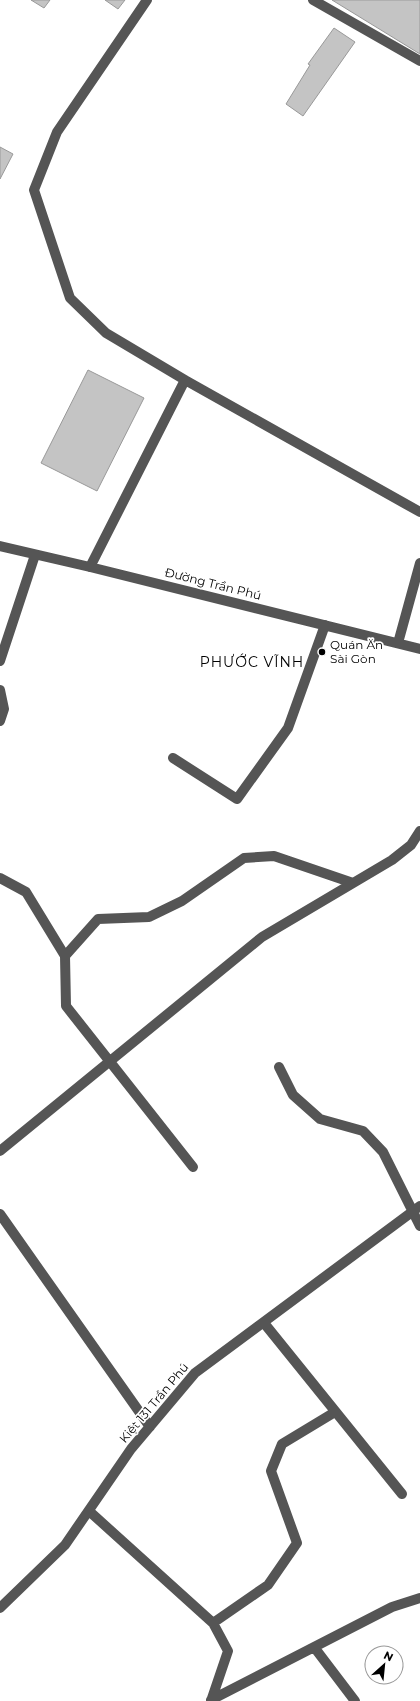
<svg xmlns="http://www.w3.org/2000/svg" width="420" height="1701" font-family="Montserrat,sans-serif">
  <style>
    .building { fill: #c4c4c4; stroke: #999 }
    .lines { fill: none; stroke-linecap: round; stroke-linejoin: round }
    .minor { stroke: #555; stroke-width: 10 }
    .poi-dot { fill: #000; stroke: #fff; stroke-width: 1.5 }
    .labels { text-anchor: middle; stroke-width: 3.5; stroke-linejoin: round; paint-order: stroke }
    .street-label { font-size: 12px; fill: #000; stroke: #fff }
    .poi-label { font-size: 12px; fill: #000; stroke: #fff; text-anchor: start }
    .quarter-label { font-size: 14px; letter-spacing: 1px; fill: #000; stroke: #fff }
  </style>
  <rect width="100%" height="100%" fill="#fff"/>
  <path class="building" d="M31,0H50L44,8Z
    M105,0H125L118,9Z
    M332,0H420V54Z
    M334,28L355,42L303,116L286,104L310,65L308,64Z
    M0,147L13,154L0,179Z
    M88,370L144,398L97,491L41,463Z"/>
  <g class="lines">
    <path class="minor" d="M147,0L57,132L34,190L70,298L106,333L185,380L420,512
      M313,0L420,61
      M0,546L90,567L420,649
      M90,567L185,380
      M398,643L420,563
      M0,661L35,555
      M0,690L4,709L0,721
      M173,758L237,799L288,728L325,625
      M0,878L26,892L65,956L66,1006L193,1167
      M65,956L98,919L149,917L182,901L244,858L274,856L353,883
      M279,1067L293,1095L320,1119L363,1131L383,1152L420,1226
      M0,1151L262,937L392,860L411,845L420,831
      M0,1214L150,1427
      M264,1323L402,1494
      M89,1511L213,1623L228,1651L211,1701
      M0,1608L65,1545L131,1449L195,1373L420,1206
      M213,1623L268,1585L297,1543L271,1471L282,1444L335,1412
      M314,1647L355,1701
      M211,1700L392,1607L420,1598"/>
  </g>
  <circle class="poi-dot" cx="322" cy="652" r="4"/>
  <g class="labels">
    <g class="street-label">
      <text transform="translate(213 584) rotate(14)" y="4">Đường Trần Phú</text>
      <text transform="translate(154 1403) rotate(-50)" y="4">Kiệt 131 Trần Phú</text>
    </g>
    <g class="poi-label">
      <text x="330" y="649">Quán Ăn<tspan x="330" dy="14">Sài Gòn</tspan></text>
    </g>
    <g class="quarter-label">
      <text x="252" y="667">PHƯỚC VĨNH</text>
    </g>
  </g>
  <g transform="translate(384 1665) rotate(27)"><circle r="19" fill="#ffffff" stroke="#999999"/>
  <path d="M0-3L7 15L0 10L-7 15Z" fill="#000000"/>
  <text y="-6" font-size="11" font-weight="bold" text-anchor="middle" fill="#000000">N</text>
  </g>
</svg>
